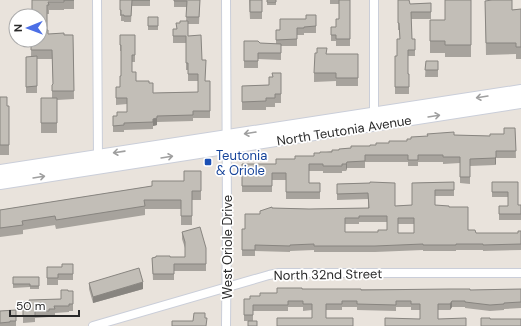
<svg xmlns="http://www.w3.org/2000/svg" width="521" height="326" font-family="'DM Sans',sans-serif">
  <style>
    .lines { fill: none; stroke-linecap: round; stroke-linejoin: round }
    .minor-casing { stroke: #caced9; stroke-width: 10 }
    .secondary-casing { stroke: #caced9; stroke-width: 14 }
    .minor { stroke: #fff; stroke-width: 8 }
    .secondary { stroke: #fff; stroke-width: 12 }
    .wall { fill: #a7a39d; fill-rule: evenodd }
    .shaded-wall { fill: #888580 }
    .building { fill: #c2beb7; stroke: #888580; fill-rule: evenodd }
    .oneway { stroke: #9f9f9f }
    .transit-dot { fill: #1a4fb4; stroke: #fff; stroke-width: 1.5 }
    .labels { text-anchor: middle; stroke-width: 3.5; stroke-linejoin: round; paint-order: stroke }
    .street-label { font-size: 13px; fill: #292929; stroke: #fff }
    .transit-label { font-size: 13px; fill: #164399; stroke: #fff; text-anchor: start }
  </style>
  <rect width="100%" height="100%" fill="#e9e3dc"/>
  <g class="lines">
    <g class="minor-casing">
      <path id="minor" d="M97,0L98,159
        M226,0L227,220L226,326
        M374,0V117
        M93,326L269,275L279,273H521"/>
    </g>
    <g class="secondary-casing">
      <path id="secondary" d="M0,171L521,91
        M0,183L521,102"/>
    </g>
    <use href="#minor" class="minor"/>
    <use href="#secondary" class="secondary"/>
  </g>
  <path class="wall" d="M32,0H74V9H64V10H49V14H47V30L48,34L73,35L74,99L57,100V133H41V98H52V85H53L52,59H37V93H26V57H31Z
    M120,0H150V6H132L131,22H124V21H121V16H120Z
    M174,0H200L199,24H188V36L202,60L205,81H210V118H193V121L157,122V125L153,126V129L124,130V132H113V116H117L127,112V104L116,105V87H120L121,76V51H120V35H135V62H132V72L136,81L149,83L153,93L198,92V81H188V70H186V43H173V29H177L180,23L186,21L187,7H174Z
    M249,0H262V19H250Z
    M267,0H276V5H267Z
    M330,0H350V46H336V41H331V27H336L339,19V4H330Z
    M398,0L410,4L431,3V19H411L412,39H415V56H408V74H409V94H395V56H397L400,39L399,30H398Z
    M471,0V57H445V53H430V20H445Z
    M485,1L512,10L521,9V59H516V54L486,55Z
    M316,15V33H304V35H297V46H281V60L258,59V68H244V41L260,43L276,44V30H280Z
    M148,17H158V30H148Z
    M327,54H358V86H336V81L314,82V73Z
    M426,61H438V77H425Z
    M281,73V103H275V107H266V110H242V86L269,85L273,77Z
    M0,97L7,106H9V155H0Z
    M515,128L516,158H496V164L495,165L470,166V184L460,183V163L443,164V162H418V166H408V162H365V168H347L346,171H342V173H323V171H309V183H320V199H286V180H272V192H242V164H276L295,159L314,156L320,153L351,148L370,146L376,145L407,141L411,139L454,135L490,136L504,134Z
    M201,171V200H192V225H181V209H145V215L56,229L55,225L23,230V234L0,237V210L152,186L184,181Z
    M454,182V196H435V205L449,207L468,230L476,233H518L521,231V250L483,251V250H456V251H423V250L375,252H314V250L290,251V252L255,251V256H242V229H245L260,214V211L272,208L309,209L368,208V199L337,200V184L370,183L395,206L412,205V183ZM359,222H387V230L378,232H345V224H359ZM398,224H414V233H398Z
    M492,182H518V205H521V220H499V206H508V197H492Z
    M182,232L206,248V271H174V280H153L152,258L185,257V248L182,239Z
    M73,264V280H58V285H47V267H62Z
    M13,277H39V289H30V287L13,288Z
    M89,283L143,289L93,303L89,289Z
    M302,289L470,290L521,289V308L504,309V310L490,311L465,308V307H452L450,310H438V319L466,326L420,319V310H411V307H396V311L357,310V307H342V310H326L312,318V310L303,311V307H288V311H253V321H244V299H250L277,293Z
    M68,291H73V311H69V312L55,313V316H49V317L35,318V322L23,323V302H29L61,299Z
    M16,310V326H0V311Z"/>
  <path class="shaded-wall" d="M157,118V125L153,126V119Z
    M496,151V164L495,165V158Z
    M347,162V168L346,171V164Z
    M143,282V289L93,303V297Z
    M452,301V307L450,310V304Z"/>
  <path class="building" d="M32,0H74H64V2H48L49,5H47V30H48V34L64,33V35H73L74,91H52V85L53,84L52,50H31V40H40V16H32Z
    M120,0H150H132L131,16H124V15H121V10H120Z
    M174,0H200L199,17H186L187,1H174Z
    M250,0H262V12H250Z
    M267,0H276V2H267Z
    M339,0H350V39H336V35H331V27H336V19H339Z
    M398,0H409L410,4L431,3V12H411L412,39H415V50H408V74H409V87H395V56H397V39H400L399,23H398Z
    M445,0H471V45H445V41H430V20H445Z
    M492,0H512V10L521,9V47H516V43H486L485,1Z
    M306,15H316V26L304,27V28H297V39L276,40V30H280V19H306Z
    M148,17H158V26H148Z
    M180,21H188V36L201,35L202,60H206L205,81H210V111H193V115L157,116V118L153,119V122L124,123V125L113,126V116H117V112H127V98H116V87H120V76H121V45H120V35H135V55H132V72H136V81H149V83H153V93L198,92V74H188V63H186V36H173V29H177L176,23H180Z
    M244,41H258L260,43L281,44V53H258V61H244Z
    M317,48H327L326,54H358V78H336V73H314L315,53H317Z
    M37,56V86L26,87V57Z
    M426,61H438V70H425Z
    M272,73H281V94H275V98H266V101L242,102V86L269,85V77H273Z
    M0,97H7V106H9V145H0Z
    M41,98H57V123H41Z
    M504,128H515L516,151H496V157L495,158L470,159V177H460V157H443V155H418V160H408V155H365V161L347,162L346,164H342V166H323V164H309V183H320V192H286V173H272V186H242V164H276V159H295V156H314V153H320V152H332V150H339V149L351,148V146H370V145H376V143H389V141H407V139H411V137L428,136L427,134L454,132V135L490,136V134H504Z
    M184,171H201V191H192V216H181V200H144L145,206L56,220L55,216L22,221L23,225L0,228V210L152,186V181H184Z
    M370,182L395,183V206L412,205V183L454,182V190H435V205L449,206V207H468V230H475L476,233H518V231H521V244L483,245V244H456V245H423V244L375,246H314V244L290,245V246L255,245V250H242V229H245V214H260V211L272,207V208L309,209L369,208L368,193L337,194V184L370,183ZM359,216H387V230H378V232H345V218H359ZM398,218H414V233H398Z
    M492,182H518V205H521V214H499V206H508V192H492Z
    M200,227L206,248V264H174V274H153L152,258L156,257V256H170V257H185V242L182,232Z
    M62,264H73V274H58V278H47V267H62Z
    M139,268L143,282L93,297L89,283Z
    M13,277H39V286H30V284H13Z
    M277,288H302V289H361V290L450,289H470V290L521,289V302L504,303V304L490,305L465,302V301H452L450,304H438V319L466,318V326H385V318L420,319V304H411V301H396V305L357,304V301H342V304H326V318H353V326H277V318H312V304H303V301H288V305H253V315H244V299H250V296H260V293H277Z
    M61,290H68V291H73V304H69V306H54L55,309H49V311H35V316H23V302H29V300L61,299Z
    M16,310V321H10V322L0,323V311Z
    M194,313H205V318H207L206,326H172V321H193Z
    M481,318H490V319H521V326H481Z
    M248,321H257V326H248Z"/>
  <defs><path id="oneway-shaft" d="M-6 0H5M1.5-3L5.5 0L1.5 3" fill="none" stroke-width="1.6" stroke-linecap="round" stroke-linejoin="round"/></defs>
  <g class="oneway">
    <use href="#oneway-shaft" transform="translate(482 97) rotate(171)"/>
    <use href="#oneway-shaft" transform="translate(434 116) rotate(-9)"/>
    <use href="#oneway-shaft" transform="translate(250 133) rotate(171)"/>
    <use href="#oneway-shaft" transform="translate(119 152) rotate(172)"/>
    <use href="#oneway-shaft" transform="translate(167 157) rotate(-9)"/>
    <use href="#oneway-shaft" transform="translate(39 177) rotate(-9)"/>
  </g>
  <rect class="transit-dot" x="204" y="158" width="8" height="8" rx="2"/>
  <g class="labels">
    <g class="street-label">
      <text transform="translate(344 130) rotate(-9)" y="5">North Teutonia Avenue</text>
      <text transform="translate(227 247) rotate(-90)" y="5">West Oriole Drive</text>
      <text transform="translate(328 274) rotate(-1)" y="5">North 32nd Street</text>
    </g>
    <g class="transit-label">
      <text x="216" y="160">Teutonia<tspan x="216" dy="15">&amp; Oriole</tspan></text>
    </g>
  </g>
  <g transform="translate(28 28) rotate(269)"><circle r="19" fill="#ffffff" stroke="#a9a9a9"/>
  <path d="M0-3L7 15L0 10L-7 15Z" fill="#4c6fe6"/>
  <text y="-6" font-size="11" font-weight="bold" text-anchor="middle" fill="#292929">N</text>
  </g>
  <path d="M10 310v6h69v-6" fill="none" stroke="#292929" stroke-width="2"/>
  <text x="16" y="310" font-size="12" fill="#292929" stroke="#ffffff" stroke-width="3" paint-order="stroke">50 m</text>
</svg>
